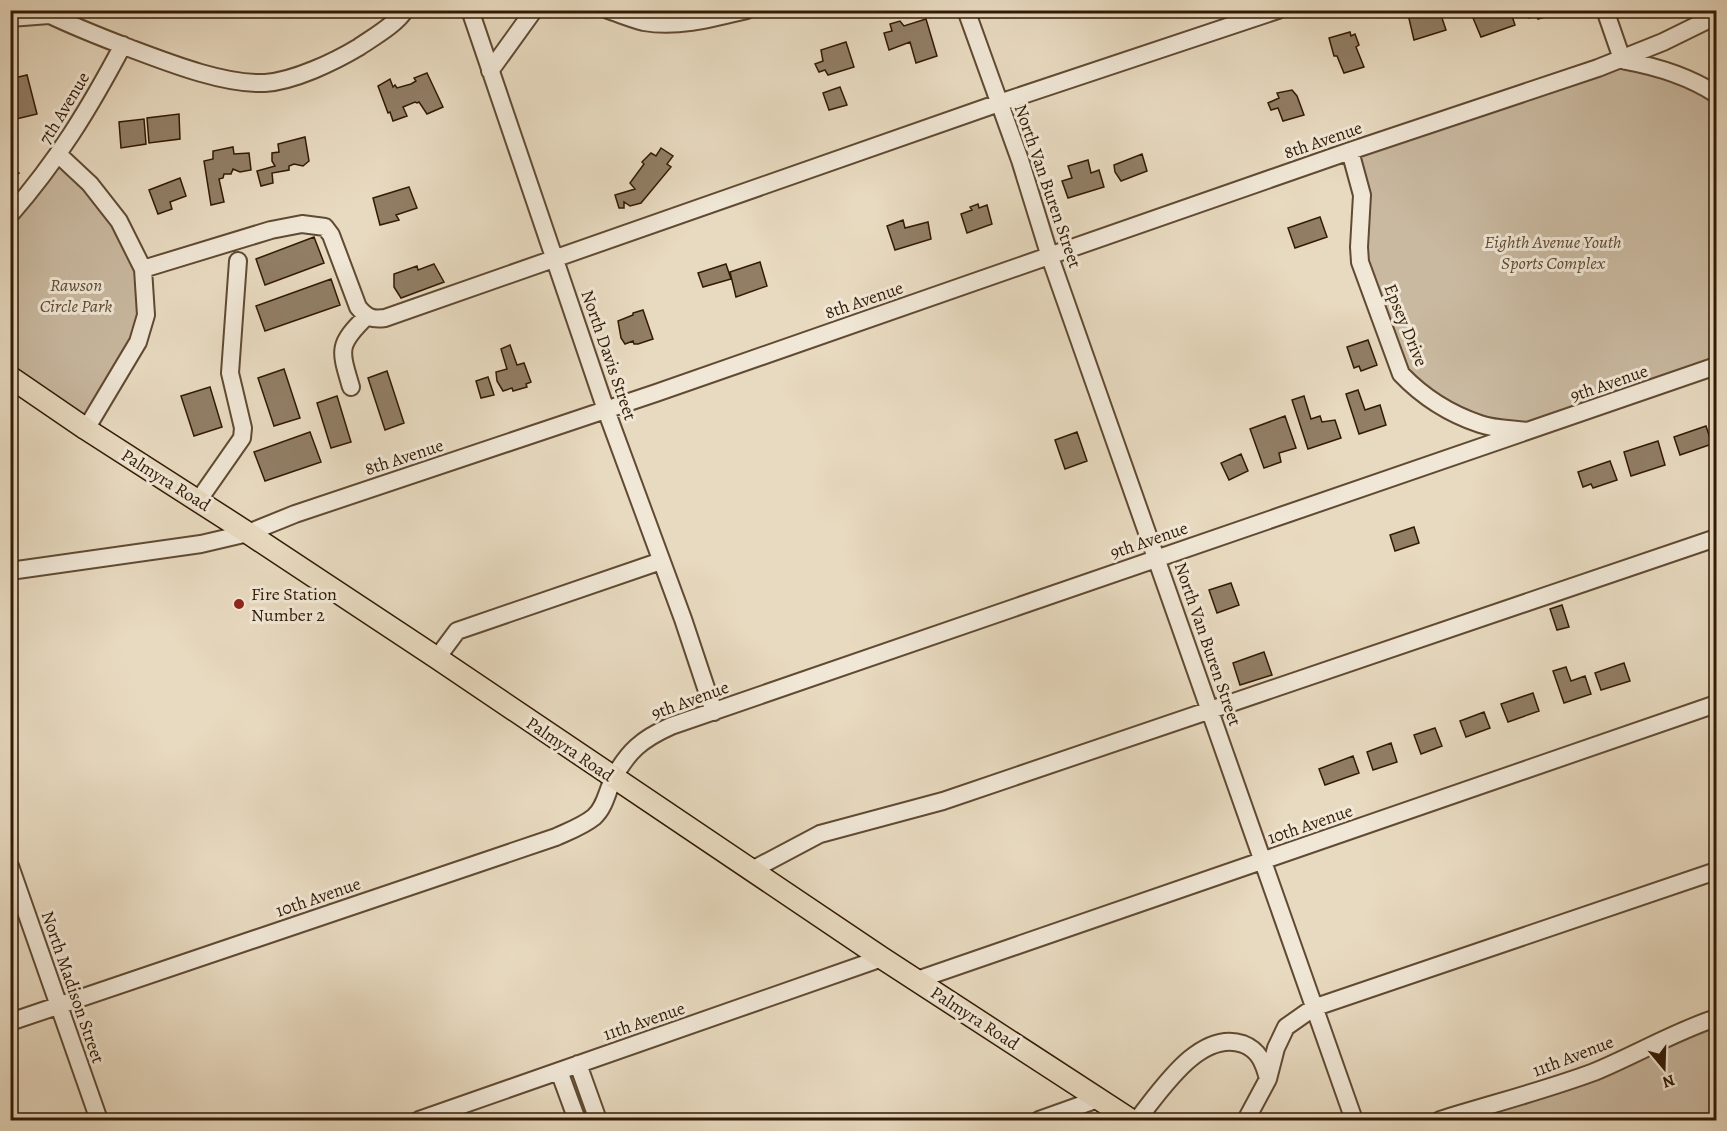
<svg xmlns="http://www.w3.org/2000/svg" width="1727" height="1131" font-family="Alegreya,serif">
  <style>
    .green { fill: #c9b9a0; stroke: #7e6a52; stroke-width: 1.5 }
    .building { fill: #917e65; stroke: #321a03; stroke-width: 1.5 }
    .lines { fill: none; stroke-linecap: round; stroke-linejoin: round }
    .minor-casing { stroke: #604a32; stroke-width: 20 }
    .major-casing { stroke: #321a03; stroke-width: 24 }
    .minor { stroke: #f0e7d6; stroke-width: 16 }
    .major { stroke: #e8dac0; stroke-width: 21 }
    .poi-dot { fill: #8f2418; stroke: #f0e7d6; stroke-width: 2 }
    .labels { text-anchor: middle; stroke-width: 6; stroke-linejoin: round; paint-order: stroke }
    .street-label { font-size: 18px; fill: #321a03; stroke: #f0e7d6 }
    .park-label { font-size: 18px; font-style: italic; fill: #5f4a32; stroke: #f0e7d6 }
    .poi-label { font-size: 18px; fill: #321a03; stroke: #f0e7d6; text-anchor: start }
  </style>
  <rect width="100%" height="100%" fill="#e8dac0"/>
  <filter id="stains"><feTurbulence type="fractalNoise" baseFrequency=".00333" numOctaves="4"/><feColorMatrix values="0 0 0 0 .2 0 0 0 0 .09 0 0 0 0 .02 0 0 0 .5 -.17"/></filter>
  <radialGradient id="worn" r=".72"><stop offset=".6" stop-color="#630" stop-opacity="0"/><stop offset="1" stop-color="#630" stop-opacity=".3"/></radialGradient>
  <path class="green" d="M1622,60L1716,96V364L1530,430L1482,423L1415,386L1362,262L1352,152Z
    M59,157L135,254L143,314L135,340L85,427L11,380V217Z
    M1716,1021V1120H1447Z"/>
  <path class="building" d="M1407,10H1429L1431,17L1441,15L1446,30L1414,40Z
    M1491,10H1510L1515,25L1481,37L1473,18Z
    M1568,10L1538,19L1536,15L1529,18L1525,10Z
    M926,19L937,56L916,63L910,42L889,50L884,33L892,31L890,24L900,21L904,26Z
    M1350,32L1351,36L1355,34L1359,45L1356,47L1364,67L1344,73L1337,56H1334L1329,38Z
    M846,42L854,67L828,75L825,70L819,72L815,64L823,61L821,50Z
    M427,73L443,107L427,114L419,102L417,103L415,102L403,107L407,116L393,121L390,112L388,113L378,86L390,79L393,87L395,85L397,88L411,84L416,81L414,78Z
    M27,75L37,114L12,120L10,79Z
    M840,87L847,105L829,110L823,93Z
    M1292,90L1297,96L1304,115L1283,121L1278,108L1271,110L1268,103L1279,98L1277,93Z
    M179,114L180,139L149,143L147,118Z
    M144,119L146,144L121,148L119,122Z
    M305,137L309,161L303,166L294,164L289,166V170L272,173L273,183L261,186L257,171L275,166L272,161V153L279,152L278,144Z
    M233,147L234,154L249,153L251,170L240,172L233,169L231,174H224L223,178L219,179L224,202L211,205L204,161L213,159V151Z
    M661,148L673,156L667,164L671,167L641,203L630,206L624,202V208H619L615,195L635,189L630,183L644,164L642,162L651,153L656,156Z
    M1142,154L1147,171L1121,181L1115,172L1114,165Z
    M1088,160L1091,173L1099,170L1104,187L1068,198L1062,181L1072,178L1068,166Z
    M10,167L19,173L10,182Z
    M180,178L186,196L170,202L172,209L158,214L149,190Z
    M409,187L417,208L396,215L399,220L380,225L373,198Z
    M978,204L979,208L987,205L992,224L967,233L961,214L972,210L970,207Z
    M1320,217L1327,237L1295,248L1288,228Z
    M903,220L905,228L928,222L931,239L895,250L887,226Z
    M314,237L324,263L265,285L256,259Z
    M760,262L767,286L736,297L730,272Z
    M434,264L444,282L401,298L394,287V274L417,266L418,270Z
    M726,264L731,279L703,287L698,273Z
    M331,279L340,305L265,331L256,306Z
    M643,310L653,339L638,344H634L633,341L625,344L621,338L618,321L633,315V313Z
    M1368,340L1377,365L1361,371L1359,366L1354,368L1347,347Z
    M510,345L517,365L524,363L531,382L526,384L527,387L513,391L512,388L503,391L497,381L496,372L507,369L501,349Z
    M284,369L300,418L274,426L258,378Z
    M387,371L404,423L385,430L368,378Z
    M488,377L494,395L481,398L476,381Z
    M210,387L222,427L194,436L181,396Z
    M1358,390L1365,410L1380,405L1386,425L1359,434L1346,394Z
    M337,396L351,442L331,448L317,403Z
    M1304,396L1311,419L1320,416L1322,422L1335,420L1341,438L1308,449L1292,400Z
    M1285,416L1296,448L1279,453L1281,462L1264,468L1250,429Z
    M1706,426L1712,444L1680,455L1674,437Z
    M310,432L321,462L265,481L254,452Z
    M1077,432L1087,461L1065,469L1055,440Z
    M1658,441L1665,465L1631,476L1624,452Z
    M1241,454L1248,471L1229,480L1221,463Z
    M1610,461L1617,480L1593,488L1591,484L1583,487L1578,472Z
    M1414,527L1419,543L1395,551L1390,535Z
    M1231,583L1239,605L1217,613L1209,590Z
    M1562,605L1569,627L1557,630L1550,609Z
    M1264,652L1272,675L1240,685L1233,663Z
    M1624,663L1630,681L1601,690L1595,673Z
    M1566,667L1571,681L1585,676L1591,694L1564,703L1553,671Z
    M1533,693L1539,711L1508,722L1501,704Z
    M1484,712L1490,728L1466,737L1460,721Z
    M1435,728L1442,746L1421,754L1414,735Z
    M1391,743L1397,762L1373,770L1367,752Z
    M1353,756L1359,773L1325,785L1319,769Z"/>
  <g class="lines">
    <g class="minor-casing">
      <path id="minor" d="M40,10C67,24 96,35 124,46C164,61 223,85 265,83C294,81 334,62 359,47C372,38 397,24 405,10
        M470,10L606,410L683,619L714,712
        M608,10C620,14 632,19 644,22C678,28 714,18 747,10
        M966,10L1020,160L1050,257L1354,1120
        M1605,10L1622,59L1626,61C1659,67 1688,76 1716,94
        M10,18L49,15
        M490,71L534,10
        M1350,151L1362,195L1359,247L1360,262L1401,374C1423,397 1450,414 1480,424C1494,429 1512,429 1527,431
        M59,155L90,184L119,221L143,269L146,315L138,342L86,429
        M10,215C58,160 89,109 123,45
        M143,269L271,230L302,224L325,227L331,235L358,307C366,317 372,320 385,318L999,103L1278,10
        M351,387C340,350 337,345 366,317
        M198,501L242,438L243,428L230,373L238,261
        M10,571L201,544L248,533L295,514L656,393L1350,151L1598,68L1663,42L1716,16
        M437,658L457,631L661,561
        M10,866L99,1120
        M752,870L820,834L943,801L1716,538
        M917,980L1716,704
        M10,1022L556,837C569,831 583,826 594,817C605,807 607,792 613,779C628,751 642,739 671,726L1716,366
        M578,1064L598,1120
        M559,1071L577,1120
        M1268,1079L1276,1048L1286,1027L1313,1008L1716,871
        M419,1120L882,958
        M1039,1120L1098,1099
        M1137,1120C1160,1092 1199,1029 1243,1044C1259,1050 1264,1063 1268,1079L1246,1120
        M1440,1120C1491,1104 1543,1091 1594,1072C1635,1055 1674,1032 1716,1018"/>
    </g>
    <g class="major-casing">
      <path id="major" d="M10,377L86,429L248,533L437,658L882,958L1131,1120"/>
    </g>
    <use href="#minor" class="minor"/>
    <use href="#major" class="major"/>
  </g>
  <circle class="poi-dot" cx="239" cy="604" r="6"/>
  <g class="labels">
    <g class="street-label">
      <text transform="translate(64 108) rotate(-59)" y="6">7th Avenue</text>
      <text transform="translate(1323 140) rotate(-19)" y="6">8th Avenue</text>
      <text transform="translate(1048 186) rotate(71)" y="6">North Van Buren Street</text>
      <text transform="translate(864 300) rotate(-19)" y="6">8th Avenue</text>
      <text transform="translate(1406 325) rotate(68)" y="6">Epsey Drive</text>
      <text transform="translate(609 355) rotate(71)" y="6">North Davis Street</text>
      <text transform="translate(1609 383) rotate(-19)" y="6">9th Avenue</text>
      <text transform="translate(404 457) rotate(-18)" y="6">8th Avenue</text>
      <text transform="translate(166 480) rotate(32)" y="6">Palmyra Road</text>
      <text transform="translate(1149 540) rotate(-19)" y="6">9th Avenue</text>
      <text transform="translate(1208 644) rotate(71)" y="6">North Van Buren Street</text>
      <text transform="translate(690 700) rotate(-20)" y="6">9th Avenue</text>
      <text transform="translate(570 749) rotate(34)" y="6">Palmyra Road</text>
      <text transform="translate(1310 824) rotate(-19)" y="6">10th Avenue</text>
      <text transform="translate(318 897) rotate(-19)" y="6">10th Avenue</text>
      <text transform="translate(73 987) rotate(71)" y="6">North Madison Street</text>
      <text transform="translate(975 1018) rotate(33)" y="6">Palmyra Road</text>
      <text transform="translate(644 1021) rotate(-19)" y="6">11th Avenue</text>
      <text transform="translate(1573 1056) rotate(-21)" y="6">11th Avenue</text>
    </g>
    <g class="park-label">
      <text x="1553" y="248">Eighth Avenue Youth<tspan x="1553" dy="21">Sports Complex</tspan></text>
      <text x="76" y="291">Rawson<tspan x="76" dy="21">Circle Park</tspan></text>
    </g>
    <g class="poi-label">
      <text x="251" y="600">Fire Station<tspan x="251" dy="21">Number 2</tspan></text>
    </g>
  </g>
  <rect width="1727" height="1131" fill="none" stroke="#e8dac0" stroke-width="36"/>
  <rect x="12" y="12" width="1703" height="1107" fill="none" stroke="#321a03" stroke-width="3"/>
  <rect x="18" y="18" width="1691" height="1095" fill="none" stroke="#321a03" stroke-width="1.5"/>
  <g transform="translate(1664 1068) rotate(161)" stroke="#f0e7d6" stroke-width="4.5" paint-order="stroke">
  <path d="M0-4.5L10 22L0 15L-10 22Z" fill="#321a03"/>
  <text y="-9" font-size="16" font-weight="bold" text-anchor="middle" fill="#321a03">N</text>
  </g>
  <rect width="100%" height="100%" filter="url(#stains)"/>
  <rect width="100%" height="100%" fill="url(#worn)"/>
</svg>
